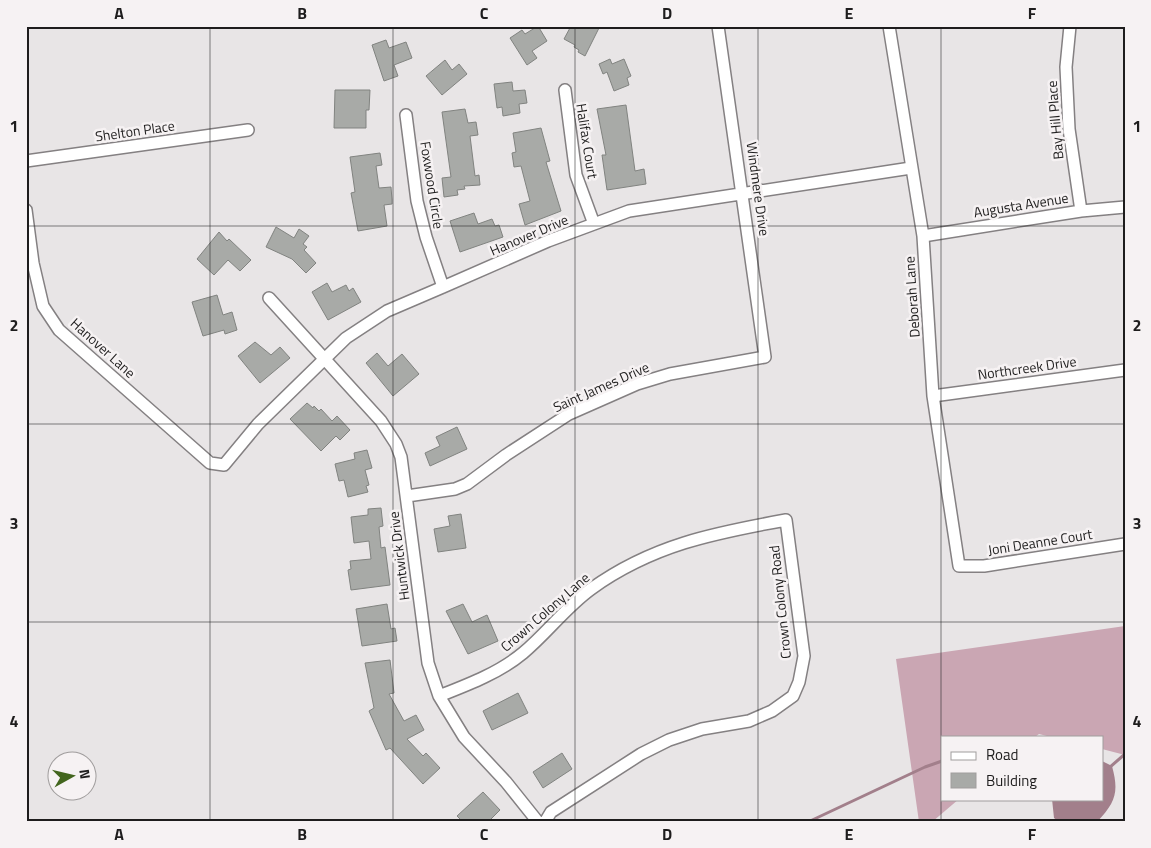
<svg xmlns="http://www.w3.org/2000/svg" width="1151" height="848" font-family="'Titillium Web',sans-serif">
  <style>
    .forest { fill: #caa6b3 }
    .water { fill: #a27f8b }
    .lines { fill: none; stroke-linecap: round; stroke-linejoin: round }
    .stream { stroke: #a27f8b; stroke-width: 3 }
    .building { fill: #a8aaa7; stroke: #818380 }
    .street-casing { stroke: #848082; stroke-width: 14 }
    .street { stroke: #fff; stroke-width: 11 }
    .grid { fill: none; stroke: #1e1d1d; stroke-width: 1; stroke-opacity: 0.55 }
    .labels { text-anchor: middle; stroke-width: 5; stroke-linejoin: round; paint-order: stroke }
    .street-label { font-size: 14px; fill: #1e1d1d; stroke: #f6f2f3 }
    .neatline { fill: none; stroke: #1e1d1d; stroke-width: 2 }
    .grid-label { font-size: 16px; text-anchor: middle; font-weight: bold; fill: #1e1d1d }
  </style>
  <rect width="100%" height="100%" fill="#e8e5e6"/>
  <path class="forest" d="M1125,626V755L1102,749V737H1051L1039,734L1035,737H942V799H959L932,822H919L896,659Z"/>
  <path class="water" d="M1102,761L1112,766C1119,792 1116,802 1097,822H1059L1054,818L1052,799H1102Z"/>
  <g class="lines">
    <path class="stream" d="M1102,774L1125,754
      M808,822L925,767L942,761"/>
  </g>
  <path class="building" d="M538,26L547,41L532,51L537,58L527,65L510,38L522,30L525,34Z
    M571,26H600L585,56L578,52L579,50L574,47L575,45L564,39Z
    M386,40L389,48L406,42L412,58L394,65L398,76L384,81L372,45Z
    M610,59L612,64L624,59L631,76L627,78L629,85L614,91L607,72L603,74L599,64Z
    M445,60L452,70L459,64L467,74L442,95L426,76Z
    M512,82L513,91L525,90L527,103L519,104L520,113L503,116L502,107L497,108L494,84Z
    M335,90H370L369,110H366V128H334Z
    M626,105L635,171L644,169L646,184L607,190L602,155H606L597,109Z
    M465,109L468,123L476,122L478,135L470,136L475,176L479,175L480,185L464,186L465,189L457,190L458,195L444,197L442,178L451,177L442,112Z
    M541,128L550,161L546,162L561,211L525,225L519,204L530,201L521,166L514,167L512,153L516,152L513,133Z
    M380,153L382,165L376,166L379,188L391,187L392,200V204L384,205L387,226L358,231L351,193L355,192L350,157Z
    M474,213L478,224L492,219L495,226L499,225L503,237L460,252L450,221Z
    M276,227L294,238L299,229L309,236L303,244L307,247L304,250L316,263L306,273L292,259L266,247Z
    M219,232L227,241L229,239L251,260L240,271L228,260L214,275L197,259Z
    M327,283L332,292L346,285L349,291L353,288L361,302L328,320L312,292Z
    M217,295L223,315L232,312L237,330L225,334L224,330L203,336L192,302Z
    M255,342L271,355L280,347L290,358L260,383L238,356Z
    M377,353L388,366L402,354L419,374L393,396L366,363Z
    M307,403L313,408L314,406L319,411L321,409L332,421L337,416L350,430L340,440L336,436L321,451L290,419Z
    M457,427L467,449L430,466L425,453L440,446L436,437Z
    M367,450L372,468L365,470L369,485L366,486L368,492L348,497L344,480L339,481L335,464L355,459L354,453Z
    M381,508L383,526L379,527L381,548L385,547L390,585L351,590L348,570L351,569L350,561L371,559L369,541L354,543L351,517L368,515V509Z
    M461,514L466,548L438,552L434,529L450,526L448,516Z
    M387,604L391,629L395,628L397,641L362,646L356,609Z
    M463,604L472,622L487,615L498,641L468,654L446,611Z
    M390,660L394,693L389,694L404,721L416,715L424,730L407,739L423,756L426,753L440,768L423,784L390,748L386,750L369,711L374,708L365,663Z
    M518,693L528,713L492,730L483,711Z
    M562,753L572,769L543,788L533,772Z
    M483,792L500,810L488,822H463L457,816Z"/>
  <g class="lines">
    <g class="street-casing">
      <path id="street" d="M889,26L923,236L933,396L959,566H984L1125,544
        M1070,26L1066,67L1069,129L1081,211
        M565,90L576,175L594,224
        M406,115L417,201L426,237L443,287
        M26,161L248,130
        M26,210L33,263L43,306L59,330L210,463L224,465L258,424L346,338L387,311L443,287L548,241L629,211L911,168
        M923,236L1081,211L1125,207
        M269,298L381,421L396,444L401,457L428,663L439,696L464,737L506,782L538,822
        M933,396L1125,370
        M407,496L455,489L467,484L506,455L569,414L637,384L670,374L765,357L718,26
        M439,696C467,685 499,673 523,653C547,633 566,607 591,589C652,545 714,533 786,520L804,656L799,682L793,696L772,711L749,721L702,729L669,740L641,754L551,812L545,822"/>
    </g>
    <use href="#street" class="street"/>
  </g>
  <path class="grid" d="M210,26V822M393,26V822M575,26V822M758,26V822M941,26V822M26,226H1125M26,424H1125M26,622H1125"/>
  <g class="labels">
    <g class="street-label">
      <text transform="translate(1055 120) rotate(-95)" y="5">Bay Hill Place</text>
      <text transform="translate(135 131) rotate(-8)" y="5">Shelton Place</text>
      <text transform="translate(587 141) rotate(81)" y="5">Halifax Court</text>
      <text transform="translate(432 185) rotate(81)" y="5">Foxwood Circle</text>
      <text transform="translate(758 189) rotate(82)" y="5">Windmere Drive</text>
      <text transform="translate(1021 205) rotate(-9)" y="5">Augusta Avenue</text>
      <text transform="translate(529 235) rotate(-23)" y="5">Hanover Drive</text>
      <text transform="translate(912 297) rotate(-94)" y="5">Deborah Lane</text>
      <text transform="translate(103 348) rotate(42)" y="5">Hanover Lane</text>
      <text transform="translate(1027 368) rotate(-8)" y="5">Northcreek Drive</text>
      <text transform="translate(601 387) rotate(-24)" y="5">Saint James Drive</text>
      <text transform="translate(1040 542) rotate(-9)" y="5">Joni Deanne Court</text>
      <text transform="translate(399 556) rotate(-97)" y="5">Huntwick Drive</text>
      <text transform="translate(780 602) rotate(-96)" y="5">Crown Colony Road</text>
      <text transform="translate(545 612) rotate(-41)" y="5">Crown Colony Lane</text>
    </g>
  </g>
  <rect width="1151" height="848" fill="none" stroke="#f6f2f3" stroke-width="55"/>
  <rect x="941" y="736" width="162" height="65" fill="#f6f2f3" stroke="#a09d9d"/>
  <rect x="951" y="752" width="25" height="8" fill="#ffffff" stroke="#a09d9d"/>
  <text x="986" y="760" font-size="15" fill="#1e1d1d">Road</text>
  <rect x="951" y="773" width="25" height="15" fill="#a8aaa7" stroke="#a09d9d"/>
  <text x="986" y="786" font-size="15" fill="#1e1d1d">Building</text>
  <g transform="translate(72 776) rotate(82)"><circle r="24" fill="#f6f2f3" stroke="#a09d9d"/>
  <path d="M0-4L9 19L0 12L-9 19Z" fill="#42651d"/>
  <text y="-8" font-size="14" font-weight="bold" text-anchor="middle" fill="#1e1d1d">N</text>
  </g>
  <rect x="28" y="28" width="1096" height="792" class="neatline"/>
  <g class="grid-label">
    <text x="119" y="19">A</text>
    <text x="302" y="19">B</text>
    <text x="484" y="19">C</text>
    <text x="667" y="19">D</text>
    <text x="849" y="19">E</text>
    <text x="1032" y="19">F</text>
    <text x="14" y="132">1</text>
    <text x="1137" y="132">1</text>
    <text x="14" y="331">2</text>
    <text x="1137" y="331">2</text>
    <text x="14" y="529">3</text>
    <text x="1137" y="529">3</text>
    <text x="14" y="727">4</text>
    <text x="1137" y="727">4</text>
    <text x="119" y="840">A</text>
    <text x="302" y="840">B</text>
    <text x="484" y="840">C</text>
    <text x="667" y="840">D</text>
    <text x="849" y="840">E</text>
    <text x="1032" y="840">F</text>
  </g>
</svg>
